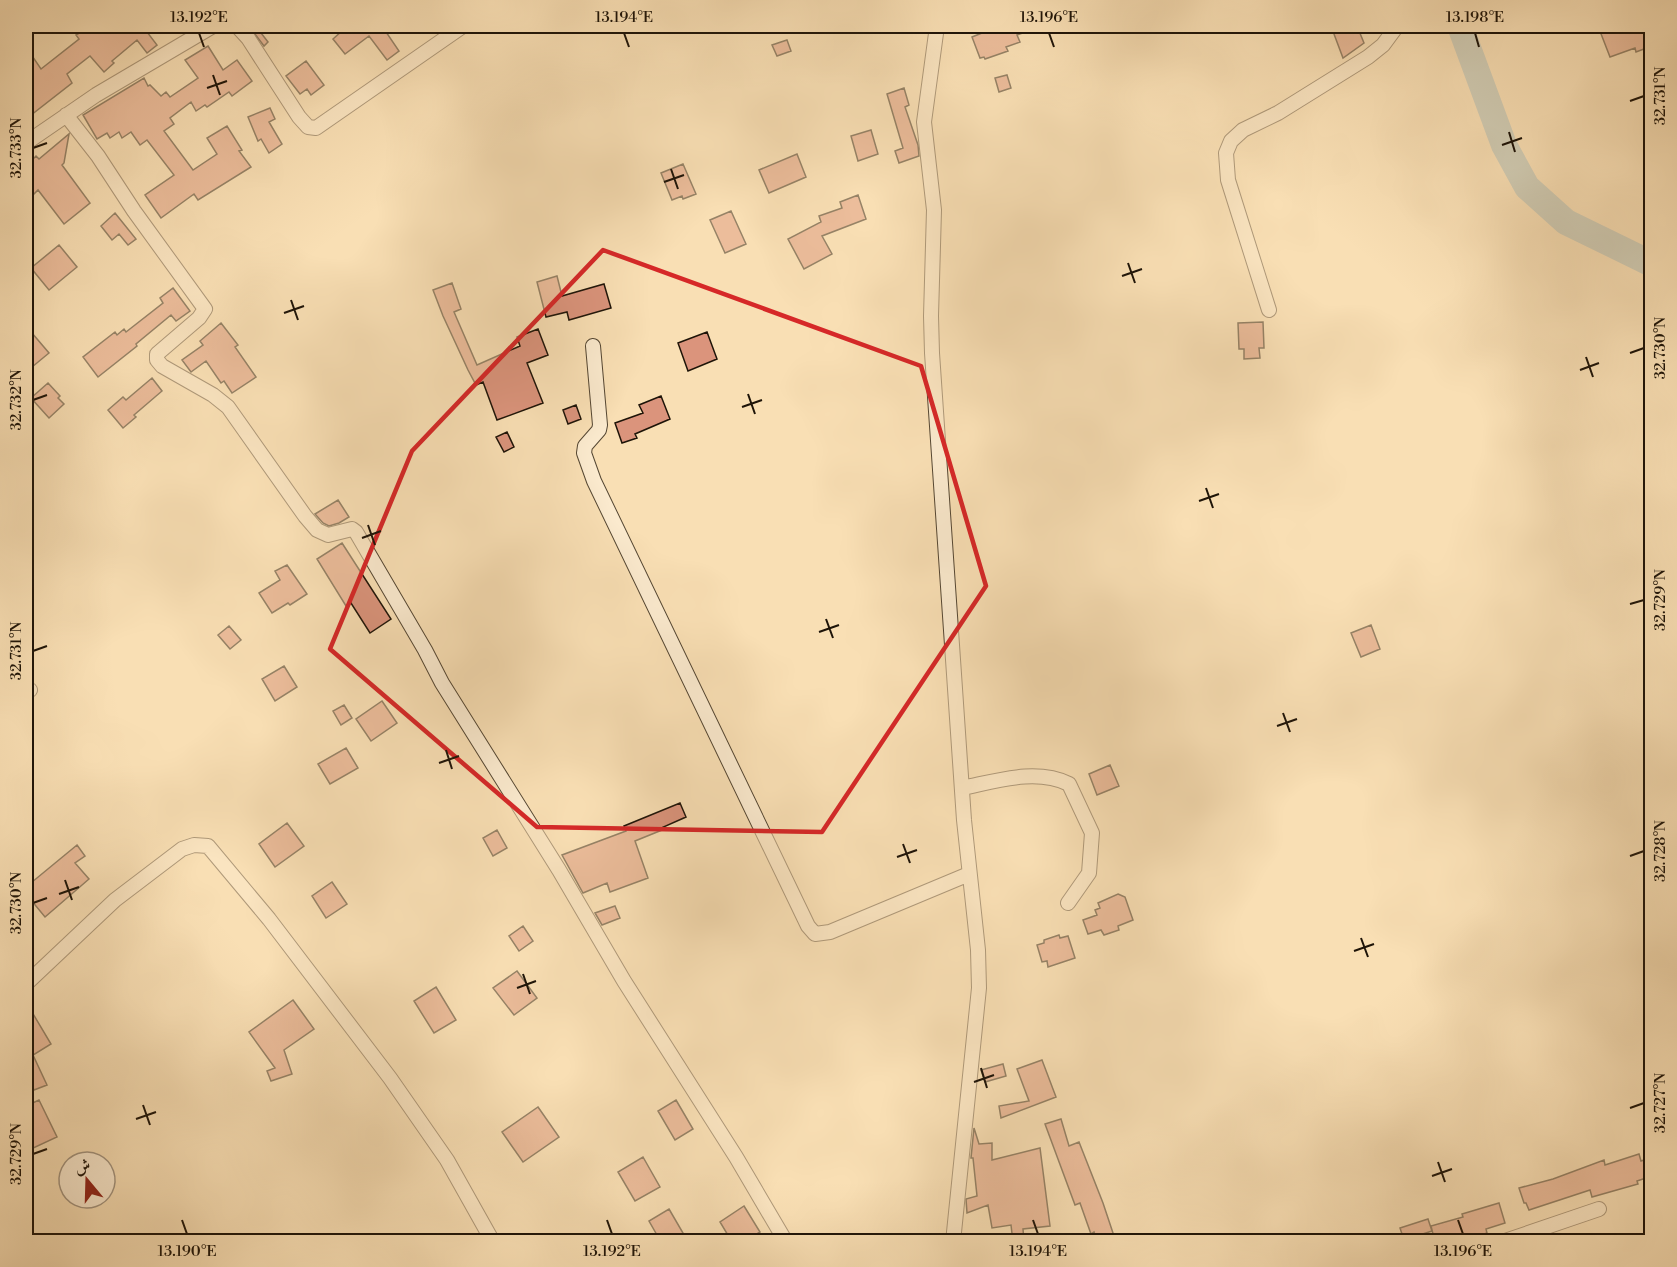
<svg xmlns="http://www.w3.org/2000/svg" width="1677" height="1267" font-family="'Libre Bodoni',Amiri,serif">
  <style>
    .lines { fill: none; stroke-linecap: round; stroke-linejoin: round }
    .river { stroke: #a2bab8; stroke-width: 26 }
    .building { fill: #db947c; stroke: #1e1408; stroke-width: 1.5 }
    .minor-casing { stroke: #554733; stroke-width: 16 }
    .minor { stroke: #fbeace; stroke-width: 14 }
    .marked { fill: none; stroke: #d62828; stroke-width: 4.5; stroke-linejoin: round }
    .ticks { fill: none; stroke: #1e1408; stroke-width: 2 }
    .neatline { fill: none; stroke: #1e1408; stroke-width: 2 }
    .ticks-label { font-size: 15px; text-anchor: middle; fill: #1e1408 }
  </style>
  <rect width="100%" height="100%" fill="#f9dfb4"/>
  <filter id="stains"><feTurbulence type="fractalNoise" baseFrequency=".00333" numOctaves="4"/><feColorMatrix values="0 0 0 0 .2 0 0 0 0 .09 0 0 0 0 .02 0 0 0 .5 -.17"/></filter>
  <radialGradient id="worn" r=".72"><stop offset=".6" stop-color="#630" stop-opacity="0"/><stop offset="1" stop-color="#630" stop-opacity=".3"/></radialGradient>
  <g class="lines">
    <path class="river" d="M1460,26L1504,145L1527,187L1566,222L1652,264"/>
  </g>
  <path class="building" d="M90,26H155L147,32L157,45L147,53L137,40L112,61L114,63L104,72L90,56L67,74L72,83L26,119V47L41,69L79,39L76,35Z
    M249,26H271L261,33L268,42L264,46Z
    M353,26H382L399,51L387,60L369,36L345,54L333,39L343,30L344,32Z
    M992,26H1039V27L1017,35L1020,42L1006,47L1008,51L985,59L984,57L980,58L972,37L982,33L981,29Z
    M1331,26H1357L1364,43L1343,58Z
    M1598,26H1652V46L1636,52L1635,48L1610,57Z
    M787,40L791,51L777,56L772,45Z
    M208,46L223,70L237,60L252,81L232,96L229,92L207,107L205,105L196,111L191,102L170,118L174,124L164,131L193,170L217,154L207,138L227,126L242,150L239,151L251,167L198,200L194,194L161,218L145,195L174,175L147,140L140,145L131,132L122,138L119,132L110,138L107,133L97,139L83,115L144,78L148,86L150,85L161,96L166,92L170,97L198,78L185,60Z
    M306,61L324,85L311,95L307,89L300,94L286,76Z
    M1007,75L1011,88L999,92L995,78Z
    M904,88L909,105L905,107L918,145L919,156L899,163L895,151L903,148L887,94Z
    M270,108L275,119L269,122L282,144L269,153L261,139L258,141L248,117Z
    M871,130L878,154L858,161L851,136Z
    M69,134L64,163L62,165L90,203L64,224L38,190L26,202V166L36,156L39,159Z
    M797,154L806,177L769,193L759,170Z
    M683,164L696,194L683,199L682,196L672,200L661,173Z
    M858,195L866,219L822,236L832,254L804,269L788,239L821,222L819,216L842,208L840,202Z
    M731,211L746,244L725,253L710,220Z
    M115,213L136,239L128,245L119,234L112,240L101,226Z
    M59,245L77,267L49,290L31,268Z
    M557,276L562,296L604,284L611,308L569,320L567,312L546,317L537,282Z
    M452,283L461,309L454,312L477,365L520,346L517,337L538,329L548,355L527,363L543,403L497,420L483,382L476,385L468,370L443,316L433,290Z
    M173,288L190,311L176,321L171,315L136,344L137,346L98,377L83,357L115,332L117,335L124,329L126,332L163,303L160,298Z
    M1263,322L1264,348H1259L1260,358L1244,359V349H1239L1238,323Z
    M221,323L238,345L235,347L256,377L232,393L224,381L221,383L206,361L191,372L182,360L203,345L200,341Z
    M26,326L49,353L26,372Z
    M707,332L717,359L688,371L678,343Z
    M152,378L162,391L134,415L136,417L123,428L108,410L123,397L126,400Z
    M48,383L60,396L58,398L64,404L49,418L31,398Z
    M661,396L670,419L635,434L637,438L622,443L615,423L643,413L639,405Z
    M576,405L581,419L568,424L563,410Z
    M507,432L514,447L504,452L496,437Z
    M338,500L349,517L339,523L329,526L323,523L315,514Z
    M342,543L391,619L370,633L351,603L346,606L317,559Z
    M287,565L307,594L290,605L288,603L272,613L259,593L280,580L275,571Z
    M1371,625L1380,649L1361,657L1351,633Z
    M229,626L241,640L230,649L218,635Z
    M284,666L297,687L275,701L262,679Z
    M382,701L397,723L371,741L356,719Z
    M344,705L352,718L341,725L333,711Z
    M346,748L358,768L330,784L318,764Z
    M1110,765L1119,786L1097,795L1089,774Z
    M680,803L686,817L661,828L662,830L635,841L648,878L610,892L607,883L583,893L562,855L626,831L624,826Z
    M287,823L304,846L275,867L259,844Z
    M497,830L507,848L493,856L483,838Z
    M77,845L85,856L75,863L89,879L45,917L26,894V887Z
    M332,882L347,904L326,918L312,896Z
    M1118,894L1125,897L1133,920L1118,926L1119,930L1104,935L1101,930L1088,934L1083,920L1097,915L1095,910L1100,908L1098,903Z
    M615,906L620,918L602,925L595,913Z
    M523,926L533,941L519,951L509,936Z
    M1059,935L1060,938L1068,936L1075,958L1048,967L1047,961L1042,962L1037,945L1044,943V940Z
    M517,971L537,998L514,1015L493,988Z
    M436,987L456,1020L434,1033L414,1001Z
    M293,1000L314,1029L284,1050L292,1074L271,1081L267,1071L275,1068L249,1032Z
    M26,1002L51,1044L33,1055L47,1085L34,1090L26,1071Z
    M1042,1060L1056,1097L1001,1118L999,1106L1029,1101L1017,1069Z
    M1003,1064L1006,1076L985,1082L981,1070Z
    M39,1100L57,1137L29,1150L26,1142V1106Z
    M676,1100L693,1129L675,1140L658,1111Z
    M538,1107L559,1137L523,1162L502,1132Z
    M1061,1119L1069,1146L1079,1142L1103,1203L1116,1242H1097L1094,1232L1091,1234L1080,1203L1075,1205L1045,1124Z
    M974,1128L979,1144L992,1143V1160L1040,1148L1050,1226L1023,1229L1024,1242H1013L1011,1225L992,1228L988,1205L967,1213L966,1199L977,1196L973,1158H971Z
    M1639,1154L1641,1161L1647,1159L1652,1176L1637,1181L1638,1184L1592,1197L1590,1190L1529,1210L1526,1203H1524L1519,1188L1553,1179L1604,1160L1605,1165Z
    M643,1157L660,1187L635,1201L618,1172Z
    M1499,1203L1505,1223L1486,1229L1487,1233L1470,1239L1469,1234L1435,1242L1431,1226L1463,1217L1462,1214Z
    M744,1206L760,1232L744,1242H732L720,1222Z
    M669,1209L683,1233L669,1242H661L649,1221Z
    M1428,1219L1432,1231L1404,1240L1400,1228Z"/>
  <g class="lines">
    <g class="minor-casing">
      <path id="minor" d="M237,26L248,38L299,117L308,127L316,128L463,26
        M937,26L924,122L934,210L931,316L932,353L964,820L978,950L979,988L953,1242
        M66,115L98,156L134,211L205,309L199,318L157,354V360L162,366L213,395L228,407L305,516L317,530L328,535L352,529L356,532L425,650L442,683L559,870L624,981L736,1157L786,1242
        M26,143L96,95L213,26
        M1269,310L1228,180L1226,153L1231,141L1243,130L1278,113L1368,57L1383,45L1397,26
        M593,346L600,425L599,430L585,446L584,453L594,481L808,926L815,934L830,932L969,874
        M26,692L30,690
        M962,788C997,781 1036,768 1069,784L1092,833L1089,873L1068,903
        M26,984L115,900L182,849L194,845L208,846L269,919L390,1078L447,1160L493,1242
        M1502,1242L1599,1209"/>
    </g>
    <use href="#minor" class="minor"/>
  </g>
  <path d="M0 0H1677V1267H0ZM603,250L921,366L986,586L822,832L537,827L330,649L412,451Z" fill="#f9dfb4" fill-opacity=".55" fill-rule="evenodd"/>
  <path class="marked" d="M603,250L921,366L986,586L822,832L537,827L330,649L412,451Z"/>
  <path class="ticks" d="M199,33L204,47M624,33L629,47M1049,33L1054,47M1475,33L1479,47M213,75L220,95M207,88L227,81M1630,101L1644,96M1509,132L1515,152M1502,145L1522,138M33,148L47,143M671,169L678,189M664,182L684,175M1128,263L1135,283M1122,276L1142,269M291,300L298,320M284,313L304,306M1630,353L1644,348M1586,357L1593,377M1580,370L1599,363M748,394L755,414M33,400L47,395M742,407L762,400M1206,488L1213,508M1199,501L1219,494M368,525L375,545M362,538L381,531M1630,604L1644,600M826,619L833,638M819,632L839,625M33,651L47,646M1283,713L1290,732M1277,726L1297,719M446,750L452,769M439,763L459,756M903,844L910,863M1630,856L1644,851M897,857L917,850M65,880L72,900M59,894L79,887M33,903L47,898M1361,938L1368,957M1354,951L1374,944M523,974L530,994M517,988L536,981M981,1068L987,1088M974,1082L994,1075M143,1105L150,1125M1630,1108L1644,1103M136,1119L156,1112M33,1154L47,1149M1438,1162L1445,1182M1432,1176L1452,1169M182,1220L187,1234M607,1220L612,1234M1033,1220L1038,1234M1458,1220L1463,1234"/>
  <rect width="1677" height="1267" fill="none" stroke="#f9dfb4" stroke-width="66"/>
  <g transform="translate(87 1180) rotate(341)"><circle r="28" fill="#fbeace" stroke="#a3947f" stroke-width="1.5"/>
  <path d="M0-4.5L10 22L0 15L-10 22Z" fill="#8f2418"/>
  <text y="-9" font-size="16" font-weight="bold" text-anchor="middle" fill="#1e1408">ش</text>
  </g>
  <rect x="33" y="33" width="1611" height="1201" class="neatline"/>
  <g class="ticks-label">
    <text x="199" y="22">13.192°E</text>
    <text x="624" y="22">13.194°E</text>
    <text x="1049" y="22">13.196°E</text>
    <text x="1475" y="22">13.198°E</text>
    <text transform="translate(1660 96) rotate(-90)" y="5">32.731°N</text>
    <text transform="translate(16 148) rotate(-90)" y="5">32.733°N</text>
    <text transform="translate(1660 348) rotate(-90)" y="5">32.730°N</text>
    <text transform="translate(16 400) rotate(-90)" y="5">32.732°N</text>
    <text transform="translate(1660 600) rotate(-90)" y="5">32.729°N</text>
    <text transform="translate(16 651) rotate(-90)" y="5">32.731°N</text>
    <text transform="translate(1660 851) rotate(-90)" y="5">32.728°N</text>
    <text transform="translate(16 903) rotate(-90)" y="5">32.730°N</text>
    <text transform="translate(1660 1103) rotate(-90)" y="5">32.727°N</text>
    <text transform="translate(16 1154) rotate(-90)" y="5">32.729°N</text>
    <text x="187" y="1256">13.190°E</text>
    <text x="612" y="1256">13.192°E</text>
    <text x="1038" y="1256">13.194°E</text>
    <text x="1463" y="1256">13.196°E</text>
  </g>
  <rect width="100%" height="100%" filter="url(#stains)"/>
  <rect width="100%" height="100%" fill="url(#worn)"/>
</svg>
